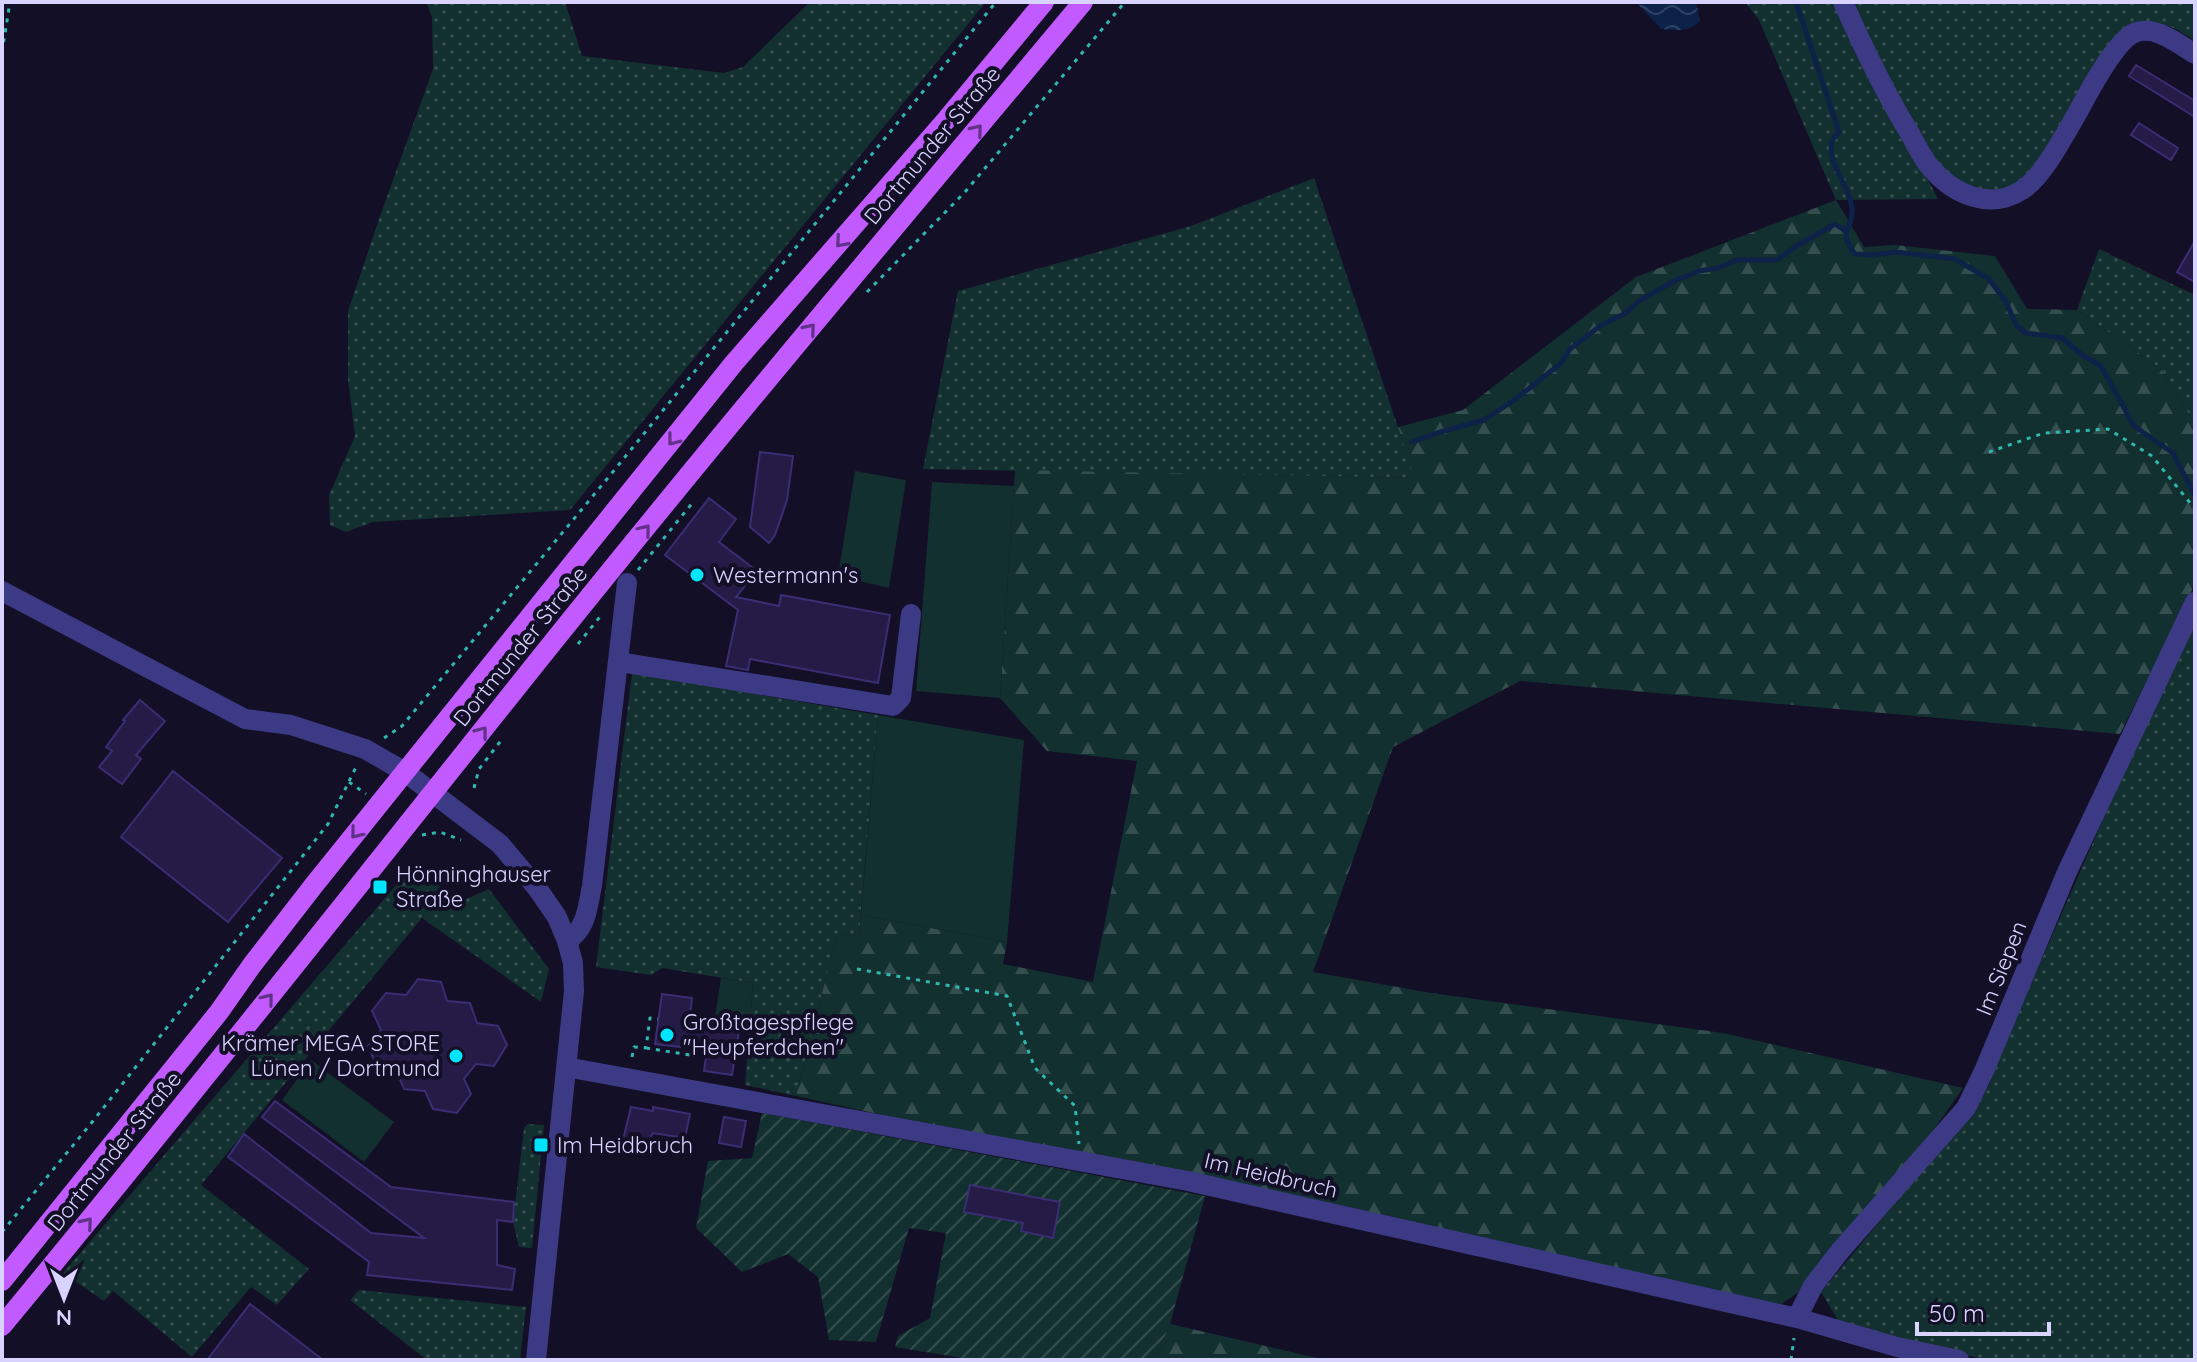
<svg xmlns="http://www.w3.org/2000/svg" width="2197" height="1362" font-family="Quicksand,sans-serif">
  <style>
    .grass { fill: url(#grass-dots) }
    .forest { fill: url(#forest-firs) }
    .garden { fill: url(#garden-furrows) }
    .pitch { fill: #12302f }
    .water { fill: url(#water-waves) }
    .lines { fill: none; stroke-linecap: round; stroke-linejoin: round }
    .stream { stroke: #0c2248; stroke-width: 5 }
    .building { fill: #241b47; stroke: #3b2d73; stroke-width: 2 }
    .path { stroke: #2fb8b0; stroke-width: 3; stroke-dasharray: 4 6; stroke-linecap: butt }
    .minor { stroke: #3d3a85; stroke-width: 20 }
    .major { stroke: #c25bff; stroke-width: 20 }
    .oneway { stroke: #623188 }
    .poi-dot { fill: #00e5ff; stroke: #130f26; stroke-width: 3 }
    .labels { text-anchor: middle; stroke-width: 8; stroke-linejoin: round; paint-order: stroke }
    .street-label { font-size: 22px; fill: #d9d4ff; stroke: #130f26 }
    .poi-label { font-size: 22px; fill: #d9d4ff; stroke: #130f26; text-anchor: start }
  </style>
  <defs>
    <pattern id="grass-dots" width="8" height="8" patternUnits="userSpaceOnUse" patternTransform="scale(2)"><rect width="8" height="8" fill="#12302f"/><path d="M2 2h.1M6 6h.1" fill="none" stroke="#344d4e" stroke-width="1.8" stroke-linecap="round"/></pattern>
    <pattern id="forest-firs" width="22" height="20" patternUnits="userSpaceOnUse" patternTransform="scale(2)"><rect width="22" height="20" fill="#12302f"/><path d="M5 1l3.5 6h-7zM16 11l3.5 6h-7z" fill="#344d4e"/></pattern>
    <pattern id="garden-furrows" width="10" height="10" patternUnits="userSpaceOnUse" patternTransform="scale(2)"><rect width="10" height="10" fill="#12302f"/><path d="M-1 1l2-2M0 10L10 0M9 11l2-2" fill="none" stroke="#344d4e"/></pattern>
    <pattern id="water-waves" width="16" height="10" patternUnits="userSpaceOnUse" patternTransform="scale(2)"><rect width="16" height="10" fill="#0c2248"/><path d="M0 5q4-4 8 0t8 0" fill="none" stroke="#2f4163"/></pattern>
  </defs>
  <rect width="100%" height="100%" fill="#130f26"/>
  <path class="grass" d="M426,2H565L582,56L724,73L743,67L810,2H986L570,510L373,522L346,532L330,525L329,495L355,436L348,379V311L379,219L433,69L432,17Z
    M1745,2H1835L1938,199L1836,200L1759,20Z
    M1851,2H2195V41C2172,26 2164,20 2136,26L2045,156L2010,190L1988,193L1965,187L1947,173L1914,130Z
    M1314,178L1415,478L923,469L958,291L1191,226Z
    M2099,249L2195,295V424L2161,369L2077,310Z
    M2195,623V1360H1988L1844,1330L1821,1292L1945,1143L1989,1085L2013,1025L2119,783Z
    M632,673L878,715L859,935L837,934L796,1096L745,1085L753,983L662,968L651,975L596,967Z
    M410,869L464,900L489,889L549,969L541,1002L422,918L201,1185L309,1269L277,1305L251,1287L192,1357L113,1291L104,1301L63,1273Z
    M528,1124L544,1125L532,1248L519,1247L513,1222L524,1128Z
    M359,1290L526,1307L520,1360H427L350,1300Z"/>
  <path class="forest" d="M1836,200L1864,247L1895,245L1995,256L2027,309L2077,310L2161,369L2195,424V584L2120,734L1520,681L1393,747L1313,972L1431,993L1723,1033L1963,1088L1925,1142L1802,1290L1780,1305H1754L796,1096L837,934L859,935L861,915L1007,942L1003,964L1093,982L1137,761L1047,751L1000,698L1015,470L1414,478L1398,427L1463,410L1636,277Z
    M1170,1324L1326,1360H1155Z"/>
  <path class="garden" d="M762,1113L1205,1196L1170,1324L1155,1360H974L895,1347L898,1336L930,1318L946,1233L909,1228L876,1342L829,1340L818,1277L788,1254L742,1272L696,1228L708,1161L752,1158Z"/>
  <path class="pitch" d="M855,471L906,480L889,588L838,576Z
    M932,482L1014,486L1000,698L916,691Z
    M878,715L1024,740L1007,942L861,915Z
    M721,978L753,983L750,1022L715,1017Z
    M311,1060L394,1122L364,1162L282,1100Z"/>
  <path class="water" d="M1636,2H1696L1700,21C1689,33 1675,30 1661,29Z"/>
  <g class="lines">
    <path class="stream" d="M1796,2L1839,132C1837,135 1833,138 1832,142C1827,163 1850,187 1852,208C1854,230 1836,229 1855,254L1873,255L1896,252L1955,259L1989,279L2006,302L2016,325L2026,333L2062,338L2082,355L2101,366L2134,426L2173,453L2195,496
      M1412,442L1437,433L1484,420L1513,401L1560,364L1570,349L1600,326L1626,313L1639,301L1674,281L1699,271L1718,268L1737,260H1777L1798,245L1835,224L1846,231"/>
  </g>
  <path class="building" d="M2136,65L2195,101V117L2129,76Z
    M2139,123L2178,148L2171,160L2131,135Z
    M2195,241V282L2177,272Z
    M760,452L793,456L787,500L775,535L769,543L750,527Z
    M709,498L736,519L719,542L757,571L736,597L779,606L781,595L890,615L878,683L750,659L748,670L726,666L738,610L665,555Z
    M140,700L165,721L136,755L141,759L122,784L99,767L112,751L106,747L125,721L123,720Z
    M173,771L282,858L228,922L121,837Z
    M418,979L441,982L447,1001L470,1003L477,1023L498,1026L507,1045L494,1066L476,1064L464,1079L471,1094L457,1113L433,1109L425,1091L404,1089L396,1070L377,1067L368,1046L381,1030L372,1011L386,993L406,995Z
    M662,994L692,998L689,1024L739,1031L732,1075L704,1071L707,1050L655,1044Z
    M275,1101L391,1187L514,1202L513,1222L497,1220V1265L515,1269L512,1290L367,1275L369,1262L228,1157L244,1134L371,1233L424,1238L262,1117Z
    M631,1107L653,1111V1107L690,1114L685,1138L653,1133L641,1153L629,1145L622,1144Z
    M724,1117L746,1121L741,1147L719,1143Z
    M970,1185L1060,1202L1053,1238L1021,1231L1023,1223L964,1212Z
    M250,1304L323,1360H207Z"/>
  <g class="lines">
    <path class="path" d="M2,52L10,2
      M867,292L965,192L1125,2
      M1989,452L2044,433L2108,429L2152,456L2195,509
      M638,570L694,501
      M578,644L603,613
      M384,738L402,726L607,479L996,2
      M349,782L366,794
      M474,788L479,769L503,738
      M422,835L440,832L461,840
      M857,969L1007,996L1035,1068L1075,1106L1079,1144
      M646,1048L690,1055
      M632,1057L634,1047L646,1048L650,1018L658,1019
      M2,1232L93,1121L328,824L357,765
      M1791,1360L1794,1338"/>
    <path class="minor" d="M1843,2C1863,47 1883,90 1909,132C1916,144 1922,158 1931,168C1953,194 1990,211 2022,190C2043,177 2065,134 2078,112C2088,93 2115,42 2134,33C2155,24 2178,44 2195,54
      M2,591L245,719L291,725L365,749L405,772L500,844L537,888L557,917L567,941L573,963L574,991L536,1360
      M619,662L893,706L901,698L911,614
      M567,941C587,928 587,909 592,886L627,583
      M566,1067L1188,1181L1797,1318L1897,1347L1959,1360
      M1797,1318L1813,1286L1840,1251L1966,1108L1984,1071L2067,872L2195,602"/>
    <path class="major" d="M2,1281L219,1012L252,965L314,885L734,363L947,119L1044,2
      M2,1326C179,1112 352,894 525,677C707,449 896,226 1083,2"/>
  </g>
  <defs><path id="oneway-chevron" d="M-2-3.5L2.5 0L-2 3.5" fill="none" stroke-width="1.6" stroke-linecap="round" stroke-linejoin="round" transform="scale(2)"/></defs>
  <g class="oneway">
    <use href="#oneway-chevron" transform="translate(977 130) rotate(-50)"/>
    <use href="#oneway-chevron" transform="translate(841 242) rotate(131)"/>
    <use href="#oneway-chevron" transform="translate(810 329) rotate(-50)"/>
    <use href="#oneway-chevron" transform="translate(673 440) rotate(128)"/>
    <use href="#oneway-chevron" transform="translate(645 530) rotate(-51)"/>
    <use href="#oneway-chevron" transform="translate(482 732) rotate(-52)"/>
    <use href="#oneway-chevron" transform="translate(356 833) rotate(129)"/>
    <use href="#oneway-chevron" transform="translate(268 999) rotate(-51)"/>
    <use href="#oneway-chevron" transform="translate(87 1223) rotate(-50)"/>
  </g>
  <g class="poi-dot">
    <circle cx="697" cy="575" r="8"/>
    <rect x="372" y="879" width="16" height="16" rx="4"/>
    <circle cx="667" cy="1035" r="8"/>
    <circle cx="456" cy="1056" r="8"/>
    <rect x="533" y="1137" width="16" height="16" rx="4"/>
  </g>
  <g class="labels">
    <g class="street-label">
      <text transform="translate(932 145) rotate(-50)" y="8">Dortmunder Straße</text>
      <text transform="translate(520 646) rotate(-51)" y="8">Dortmunder Straße</text>
      <text transform="translate(2001 968) rotate(-68)" y="8">Im Siepen</text>
      <text transform="translate(114 1151) rotate(-51)" y="8">Dortmunder Straße</text>
      <text transform="translate(1271 1175) rotate(13)" y="8">Im Heidbruch</text>
    </g>
    <g class="poi-label">
      <text x="713" y="583">Westermann's</text>
      <text x="396" y="882">Hönninghauser<tspan x="396" dy="25">Straße</tspan></text>
      <text x="683" y="1030">Großtagespflege<tspan x="683" dy="25">"Heupferdchen"</tspan></text>
      <text x="440" y="1051" text-anchor="end">Krämer MEGA STORE<tspan x="440" dy="25">Lünen / Dortmund</tspan></text>
      <text x="557" y="1153">Im Heidbruch</text>
    </g>
  </g>
  <rect width="2197" height="1362" fill="none" stroke="#d9d4ff" stroke-width="8"/>
  <g transform="translate(64 1298) rotate(180)" stroke="#130f26" stroke-width="6" paint-order="stroke">
  <path d="M0-6L14 30L0 20L-14 30Z" fill="#d9d4ff"/>
  <text y="-12" font-size="22" font-weight="bold" text-anchor="middle" fill="#d9d4ff">N</text>
  </g>
  <path d="M1917 1322v12h132v-12" fill="none" stroke="#d9d4ff" stroke-width="4"/>
  <text x="1929" y="1322" font-size="24" fill="#d9d4ff" stroke="#130f26" stroke-width="6" paint-order="stroke">50 m</text>
</svg>
